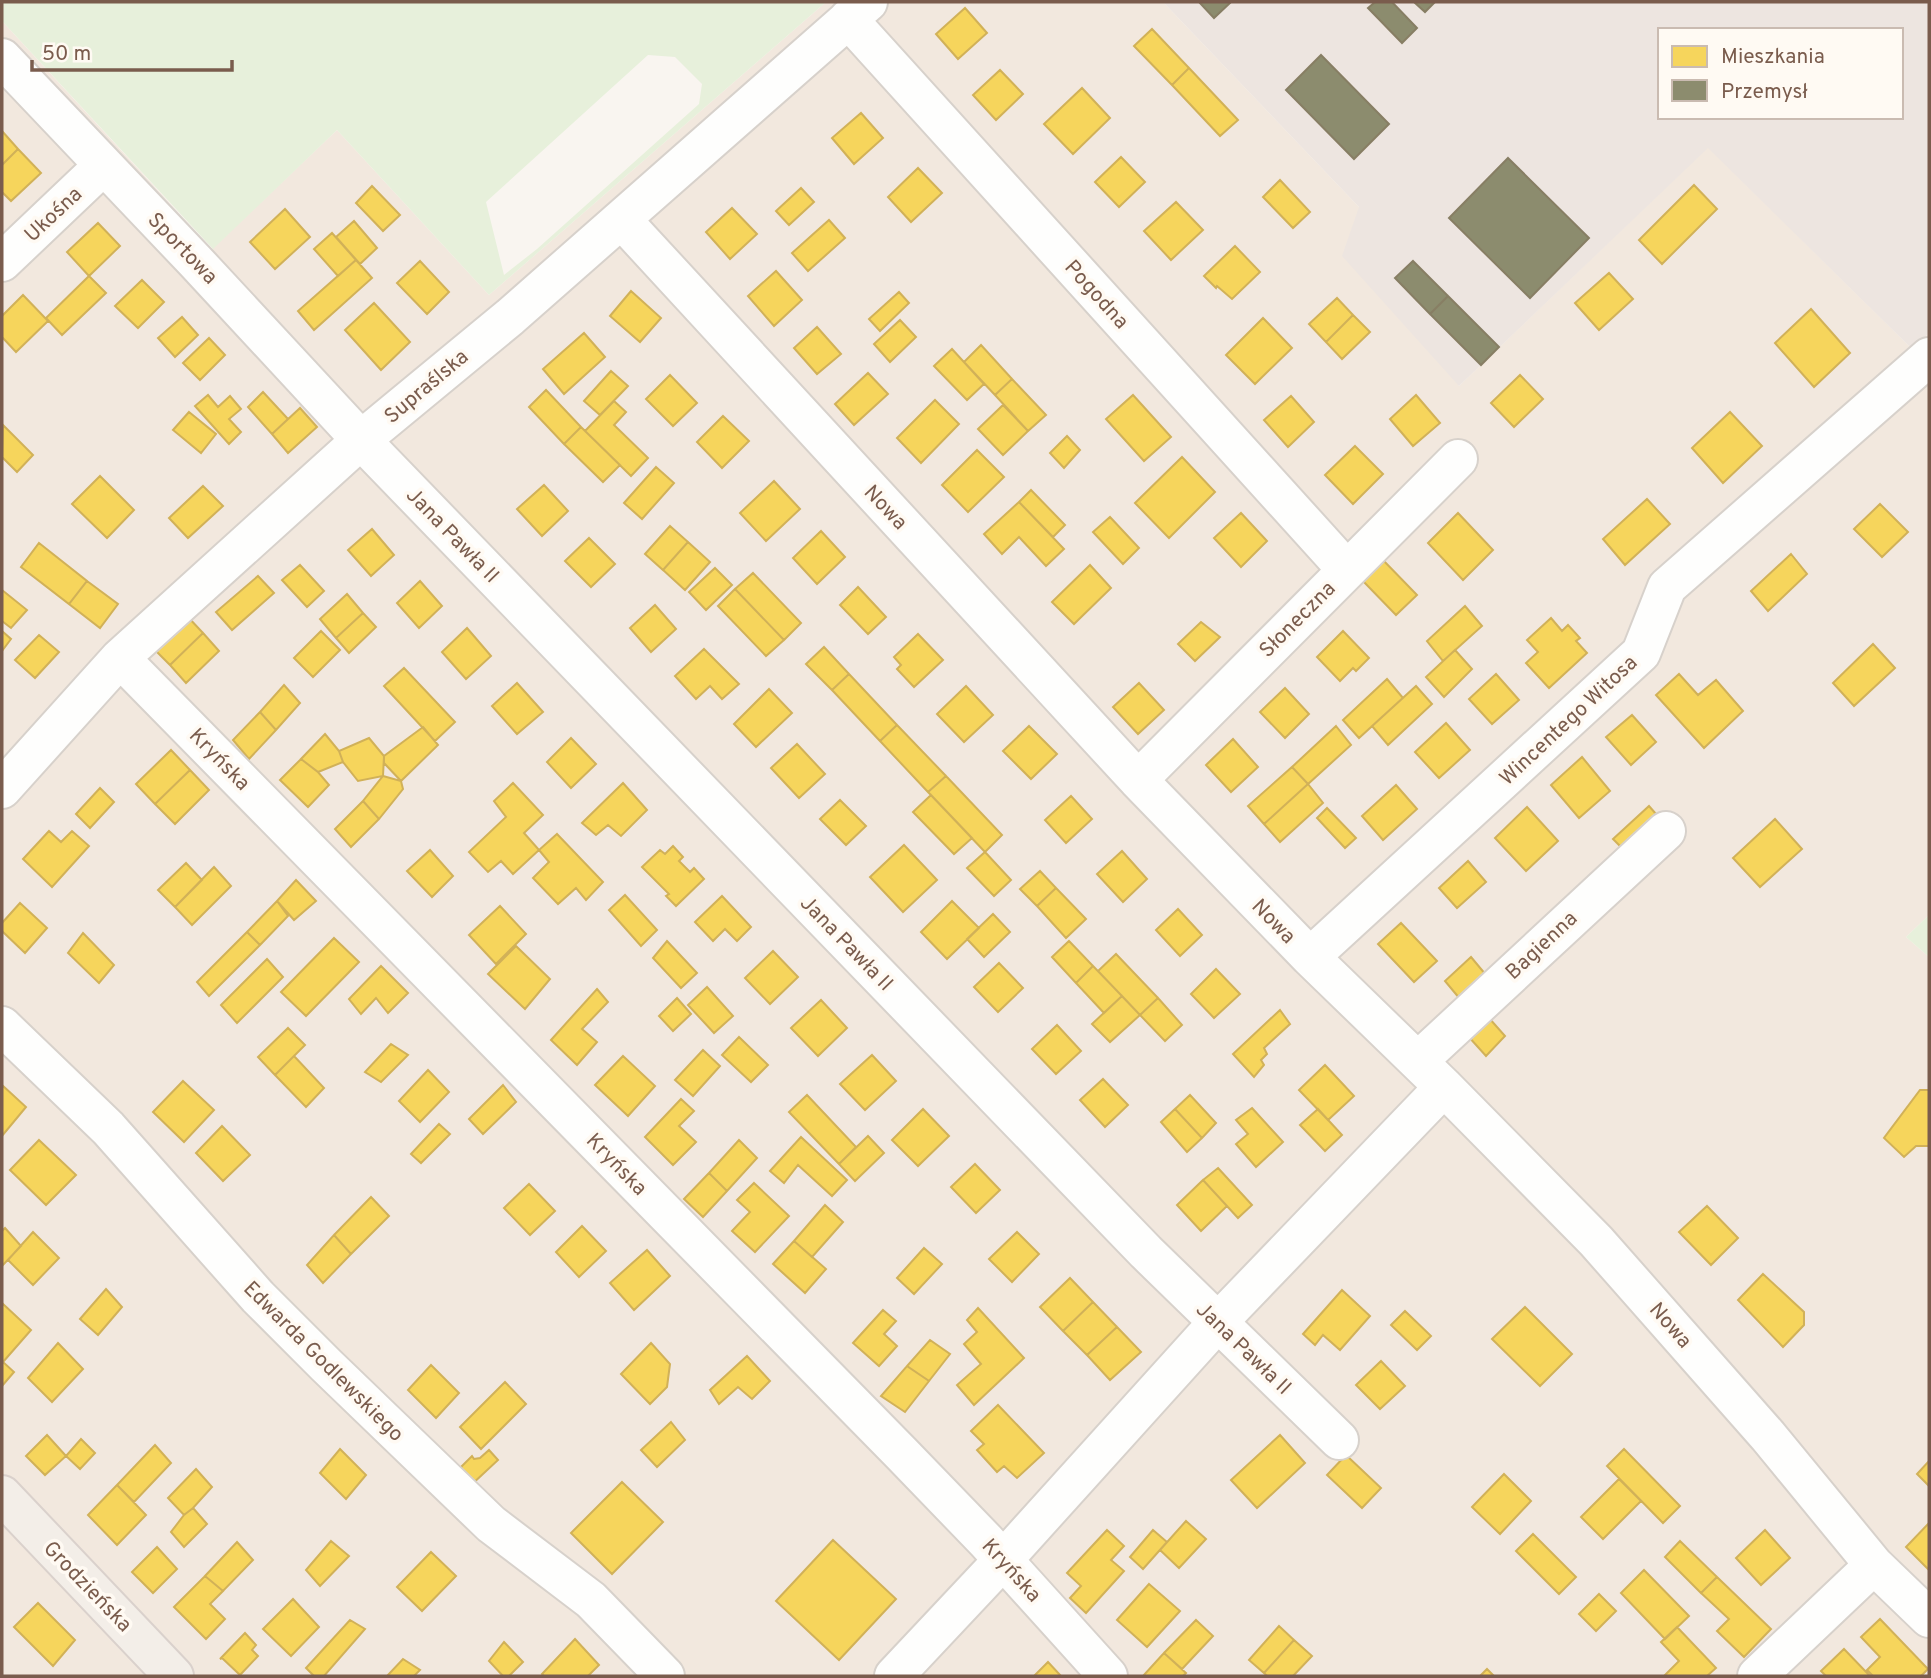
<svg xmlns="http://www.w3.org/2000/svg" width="1931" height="1678" font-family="Overpass,sans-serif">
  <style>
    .residential { fill: #f2e8de }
    .industrial { fill: #ede5e0; fill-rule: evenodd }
    .green { fill: #e7f0db; fill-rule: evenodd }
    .homes { fill: #f6d55c; stroke: #d1b158; stroke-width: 2 }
    .industry { fill: #8c8c6e; stroke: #877e64; stroke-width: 2 }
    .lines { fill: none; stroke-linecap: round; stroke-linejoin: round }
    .minor-casing { stroke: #d7d1cb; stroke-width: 42 }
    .major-casing { stroke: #dad1cc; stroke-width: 42 }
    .minor { stroke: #fefefd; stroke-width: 38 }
    .major { stroke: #f3eee8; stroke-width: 38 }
    .labels { text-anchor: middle; stroke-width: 7; stroke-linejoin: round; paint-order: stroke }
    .street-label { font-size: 21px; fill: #7a5c4d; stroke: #fffaf3 }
  </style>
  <rect width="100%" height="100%" fill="#f9f5f0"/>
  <path class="residential" d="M826,2H1163L1359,207L1459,386L1708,147L1912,349L1929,333V915L1906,937L1929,957V1676H2V21L212,249L337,130L489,295Z"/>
  <path class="industrial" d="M1163,2H1929V333L1912,349L1708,148L1459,386L1342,256L1359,207ZM1660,30H1901V117H1660Z"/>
  <path class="green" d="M2,2H826L489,295L337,130L213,249L2,21ZM648,55L675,57L702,84L699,104L537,249L504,275L486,202Z
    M1929,915V957L1906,937Z"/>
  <path class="homes" d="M965,8L987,33L958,59L936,34Z
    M1152,29L1189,68L1172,85L1134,46Z
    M1189,68L1238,120L1220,136L1172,85Z
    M1000,70L1023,94L996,120L973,95Z
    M1082,88L1110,118L1073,154L1044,124Z
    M861,113L883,138L854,164L832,138Z
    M2,131L18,149L2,165Z
    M18,149L41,173L11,201L2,192V165Z
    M1121,157L1145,182L1119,207L1095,182Z
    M918,168L942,193L911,222L888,197Z
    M1280,180L1310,212L1293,228L1263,197Z
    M1694,185L1717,209L1662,264L1639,240Z
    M372,186L400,215L383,231L356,203Z
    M801,188L814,202L789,225L776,211Z
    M1176,202L1203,230L1171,260L1144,231Z
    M732,208L757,234L730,259L706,232Z
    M285,209L310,237L275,269L250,242Z
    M829,220L845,238L808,271L792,253Z
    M354,221L377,248L360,264L336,237Z
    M98,223L120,246L89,276L67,252Z
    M332,233L356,260L338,276L314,249Z
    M1235,246L1260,272L1232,299L1217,286L1216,288L1204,276Z
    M356,260L372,278L314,330L298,311Z
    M420,261L449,292L427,314L397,283Z
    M776,271L802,300L774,326L748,296Z
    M1609,273L1633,299L1599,330L1575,303Z
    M89,276L106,293L62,335L46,318Z
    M142,280L164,302L138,328L115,306Z
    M631,291L661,318L640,342L610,316Z
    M899,292L909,303L880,331L869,319Z
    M23,295L48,321L16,352L2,337V316Z
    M1337,298L1353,315L1326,342L1309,324Z
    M374,303L410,342L381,370L345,330Z
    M1811,309L1850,353L1814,387L1775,343Z
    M1353,315L1370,332L1342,359L1326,342Z
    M182,317L198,335L175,357L158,338Z
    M1263,318L1292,348L1255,384L1226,355Z
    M900,320L916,337L890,362L874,344Z
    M817,327L841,354L817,374L794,348Z
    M584,333L605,357L564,394L543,369Z
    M209,338L225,355L200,380L183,363Z
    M981,345L1012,379L995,395L964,362Z
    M952,349L984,384L967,400L934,366Z
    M611,371L628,386L600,415L584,401Z
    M868,373L888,394L854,425L835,404Z
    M670,375L697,403L673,426L646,399Z
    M1520,375L1543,399L1514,427L1491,403Z
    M1012,379L1046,415L1028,431L995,395Z
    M546,390L581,427L564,444L529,407Z
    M263,392L288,419L272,434L248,407Z
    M208,395L218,407L230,396L241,409L229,419L241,432L229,444L195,406Z
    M1133,395L1171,437L1144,461L1106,419Z
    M1416,395L1440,423L1413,446L1390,419Z
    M1291,396L1314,422L1288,447L1264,420Z
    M935,400L959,424L921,463L897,438Z
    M614,401L626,412L614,425L648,458L631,476L585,431Z
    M1003,405L1028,431L1003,455L978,429Z
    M300,408L317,427L288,453L272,434Z
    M189,412L216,434L201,453L173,430Z
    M1730,412L1762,446L1723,483L1692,448Z
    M723,416L749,441L722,468L697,442Z
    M3,425L33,455L17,472L2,457Z
    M581,427L620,465L603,482L564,444Z
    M1067,436L1080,450L1064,468L1050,453Z
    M1355,446L1383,474L1353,504L1325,475Z
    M977,450L1004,477L968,512L942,485Z
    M1182,457L1215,492L1169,538L1135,503Z
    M656,467L674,483L642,519L624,503Z
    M100,476L134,510L107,538L72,504Z
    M774,481L800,509L766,541L740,513Z
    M544,485L568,511L542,536L517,509Z
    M203,486L223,506L188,538L169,518Z
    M1031,490L1065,525L1053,537L1019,502Z
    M1647,499L1670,524L1625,565L1603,539Z
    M1019,502L1064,549L1046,566L1019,537L1002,554L984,534Z
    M1880,504L1908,532L1882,557L1854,529Z
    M1241,513L1267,541L1241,567L1214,538Z
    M1458,513L1493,550L1463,580L1428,543Z
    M1110,517L1139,548L1123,564L1093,532Z
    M670,526L688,542L663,570L645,554Z
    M372,529L394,555L371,576L348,550Z
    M821,531L845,557L817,584L793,558Z
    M589,538L615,564L591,587L565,561Z
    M688,542L710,562L685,590L663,570Z
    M39,543L87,581L69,604L21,567Z
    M1791,554L1807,574L1768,611L1751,591Z
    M1381,558L1417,595L1396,615L1361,579Z
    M300,565L324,591L307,607L282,580Z
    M1090,565L1111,588L1074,624L1052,602Z
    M715,568L732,585L706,610L689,592Z
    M753,573L801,623L784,640L735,589Z
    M258,576L274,593L232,630L216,612Z
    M87,581L118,604L100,628L69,604Z
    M420,581L442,606L419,628L397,603Z
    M858,587L886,617L868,634L840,605Z
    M735,589L784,640L766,656L718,606Z
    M2,590L27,610L11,628L2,621Z
    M347,594L363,613L336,638L320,619Z
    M655,605L676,629L651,652L630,628Z
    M1465,606L1482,626L1443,661L1427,641Z
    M363,613L376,627L349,653L336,638Z
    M187,616L203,633L170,665L153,648Z
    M1551,618L1562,631L1568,625L1580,638L1576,641L1587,653L1549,688L1526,663L1538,652L1527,640Z
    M1201,622L1220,637L1195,661L1178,644Z
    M467,628L491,656L466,679L442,652Z
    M2,631L11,639L2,651Z
    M321,631L340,650L313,677L294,658Z
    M1343,631L1369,658L1356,671L1353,668L1340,681L1317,657Z
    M203,633L219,651L186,683L170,665Z
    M918,634L943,660L914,687L897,669L901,665L894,657Z
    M39,635L59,652L35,678L15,660Z
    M1873,644L1895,668L1854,706L1833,683Z
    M824,647L849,674L832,690L806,664Z
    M704,649L739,684L722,699L710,686L696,699L675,676Z
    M1455,650L1472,669L1444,697L1426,677Z
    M404,668L455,722L435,741L384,686Z
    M849,674L897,725L880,741L832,690Z
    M1496,674L1519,700L1492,724L1469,699Z
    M1679,674L1698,695L1716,680L1743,711L1704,748L1656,695Z
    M1387,679L1403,698L1359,738L1343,720Z
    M517,683L543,712L517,734L492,706Z
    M1139,683L1164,710L1138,734L1113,707Z
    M284,685L300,703L276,730L260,712Z
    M966,686L993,715L964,742L937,714Z
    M1416,686L1432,704L1388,745L1372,726Z
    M1285,688L1309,714L1285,738L1260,712Z
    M769,689L792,713L756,747L734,724Z
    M260,712L276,730L249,759L233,740Z
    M1632,715L1656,742L1631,765L1606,737Z
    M1446,723L1470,750L1439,778L1415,752Z
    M897,725L946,776L928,792L880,741Z
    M1029,726L1057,754L1031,779L1003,751Z
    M1336,726L1351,745L1308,784L1292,767Z
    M423,727L438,745L401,781L384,763V756Z
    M325,734L339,751L343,762L318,772L301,759Z
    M369,738L384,756L383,776L358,781L343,762L339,751Z
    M571,738L596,764L571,788L547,762Z
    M1233,739L1258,767L1231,792L1206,765Z
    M797,744L825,774L799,798L771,768Z
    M171,750L190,770L155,804L136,784Z
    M1582,757L1610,791L1579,818L1551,785Z
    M301,759L318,772L329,785L308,807L280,780Z
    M1292,767L1308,784L1264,824L1248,806Z
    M190,770L209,790L175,824L155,804Z
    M383,776L401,781L403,789L379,819L363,801Z
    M946,776L1002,835L985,852L928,792Z
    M513,783L543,815L524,833L539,850L513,874L501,861L488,872L469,852L506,817L494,801Z
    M623,783L647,810L621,836L608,825L596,835L582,823Z
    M1308,784L1323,803L1280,842L1264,824Z
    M1396,785L1417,809L1383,840L1362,816Z
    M100,788L114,802L90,828L76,814Z
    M931,795L972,838L954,854L913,812Z
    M1071,796L1092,819L1066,843L1045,820Z
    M840,800L866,826L846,845L820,819Z
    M363,801L379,819L351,847L335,829Z
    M1649,806L1663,822L1628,854L1613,839Z
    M1527,807L1558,841L1526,871L1495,838Z
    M1327,808L1356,838L1345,848L1317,818Z
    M1775,819L1802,849L1760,887L1733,858Z
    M49,831L61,842L72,831L89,846L52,887L23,859Z
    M557,834L603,882L586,900L576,888L558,904L533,878L549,862L539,850Z
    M904,845L937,880L903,912L870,877Z
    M673,846L683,857L679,861L690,872L694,868L704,879L676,906L666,896L669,894L642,867L660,850L665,854Z
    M430,850L453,876L432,897L407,871Z
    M1122,851L1147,879L1123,902L1097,874Z
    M985,852L1011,880L994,896L967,868Z
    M1468,861L1486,882L1457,908L1439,888Z
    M186,863L202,880L175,907L158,890Z
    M214,867L231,886L192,925L175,907Z
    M1040,871L1056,888L1037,906L1020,889Z
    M296,880L316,901L294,920L277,901Z
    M1056,888L1086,919L1066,938L1037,906Z
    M625,895L657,930L641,946L609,910Z
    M722,896L751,927L737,941L725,929L713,941L695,922Z
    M277,901L288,916L260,945L247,932Z
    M952,901L979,928L947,959L921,932Z
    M20,903L47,928L25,953L2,931V923Z
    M500,906L526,934L496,964L469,935Z
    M1178,909L1202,935L1180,956L1156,930Z
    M993,914L1010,932L984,957L967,939Z
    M1401,923L1437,961L1414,982L1378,944Z
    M247,932L260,945L209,996L197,982Z
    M83,933L114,965L99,983L68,953Z
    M334,938L359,962L306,1016L281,992Z
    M667,941L697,973L681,988L653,958Z
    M1069,941L1093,966L1076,983L1052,957Z
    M516,946L550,979L525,1009L488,974Z
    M773,951L798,977L770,1004L745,978Z
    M1116,954L1158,998L1140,1015L1098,971Z
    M1471,957L1486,975L1460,999L1445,981Z
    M267,959L283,977L237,1023L221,1005Z
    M999,963L1023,988L998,1012L974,987Z
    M381,966L408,993L388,1013L376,998L361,1014L349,999Z
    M1093,966L1122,996L1104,1013L1076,983Z
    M1216,969L1240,994L1214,1018L1191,994Z
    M707,987L733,1016L714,1033L688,1005Z
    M597,989L608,1002L582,1029L597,1042L577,1065L551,1040Z
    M1122,996L1140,1015L1110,1042L1092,1024Z
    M677,998L691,1014L673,1031L659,1016Z
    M1158,998L1182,1025L1165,1041L1140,1015Z
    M821,1000L847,1028L818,1056L791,1028Z
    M1280,1010L1290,1024L1264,1048L1267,1054L1261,1060L1264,1065L1254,1077L1233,1054Z
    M1489,1018L1505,1036L1486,1056L1468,1036Z
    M1057,1025L1081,1051L1056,1074L1032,1049Z
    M288,1028L305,1045L275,1075L258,1057Z
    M739,1037L768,1065L751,1082L722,1055Z
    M391,1044L408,1055L381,1082L365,1072Z
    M703,1050L720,1066L693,1096L675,1080Z
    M872,1055L896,1081L865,1110L840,1084Z
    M294,1056L324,1088L306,1107L275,1075Z
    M623,1056L655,1086L628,1116L595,1085Z
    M1325,1065L1354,1096L1328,1120L1299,1090Z
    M428,1070L449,1092L420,1122L399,1101Z
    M1103,1079L1128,1105L1105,1127L1080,1100Z
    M183,1081L214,1110L184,1142L153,1112Z
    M2,1085L26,1107L2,1136Z
    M503,1085L516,1102L483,1134L469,1119Z
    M1920,1090H1929V1146H1916L1904,1157L1884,1138Z
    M807,1095L856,1147L839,1164L789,1112Z
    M1190,1095L1216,1123L1202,1138L1175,1109Z
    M681,1099L694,1111L679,1126L696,1142L673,1165L645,1137Z
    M1252,1108L1283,1142L1256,1167L1236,1144L1248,1134L1236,1120Z
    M923,1109L949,1136L918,1166L892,1140Z
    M1175,1109L1202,1138L1187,1152L1161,1122Z
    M1318,1109L1342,1135L1325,1151L1300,1125Z
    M439,1124L450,1134L421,1163L411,1154Z
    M222,1126L250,1155L223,1181L196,1153Z
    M868,1136L884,1153L855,1181L839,1164Z
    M801,1137L847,1180L832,1196L798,1165L784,1183L770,1171Z
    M39,1140L76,1175L46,1205L10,1170Z
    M739,1140L757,1158L727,1191L709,1173Z
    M975,1164L1000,1190L976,1213L951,1187Z
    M1218,1168L1252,1205L1238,1218L1203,1180Z
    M709,1173L727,1191L703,1217L684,1199Z
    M1203,1180L1227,1206L1201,1231L1177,1205Z
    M754,1183L789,1216L755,1252L732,1231L750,1212L737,1200Z
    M529,1184L555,1211L530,1235L504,1208Z
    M371,1197L389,1216L351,1254L334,1235Z
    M825,1205L843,1222L812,1257L794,1241Z
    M1707,1206L1738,1238L1711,1265L1679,1232Z
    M582,1226L606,1251L579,1277L556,1252Z
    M5,1228L21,1246L2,1266V1231Z
    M33,1232L59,1258L33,1285L8,1260Z
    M1017,1232L1039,1254L1012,1282L989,1259Z
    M334,1235L351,1254L323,1283L307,1265Z
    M794,1241L826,1269L805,1293L773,1264Z
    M924,1248L942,1264L914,1294L897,1278Z
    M647,1250L670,1276L634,1310L610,1283Z
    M1763,1274L1804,1312V1325L1783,1347L1738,1300Z
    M1070,1278L1093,1302L1063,1331L1040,1307Z
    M106,1289L122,1307L98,1335L80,1319Z
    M1342,1290L1370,1316L1340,1350L1323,1335L1315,1345L1303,1334Z
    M1093,1302L1117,1327L1087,1355L1063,1331Z
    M2,1303L31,1330L3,1362L14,1372L2,1386Z
    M1525,1307L1572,1354L1540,1386L1492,1339Z
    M978,1308L1024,1358L974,1405L957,1385L981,1364L964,1344L977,1332L967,1320Z
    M883,1310L896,1321L884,1334L897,1346L879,1366L853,1343Z
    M1405,1311L1431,1336L1417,1350L1391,1325Z
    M1117,1327L1141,1352L1110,1380L1087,1355Z
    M930,1340L950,1354L929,1381L907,1366Z
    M58,1343L83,1369L52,1402L28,1378Z
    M651,1343L670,1364L667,1387L650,1404L621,1374Z
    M747,1356L770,1381L752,1399L738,1387L719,1404L710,1390Z
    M1381,1361L1405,1386L1380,1409L1356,1385Z
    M431,1365L459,1393L436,1418L408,1390Z
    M907,1366L929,1381L905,1412L881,1396Z
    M505,1382L526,1404L481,1449L460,1427Z
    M998,1405L1044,1453L1017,1478L1004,1466L997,1472L977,1450L984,1444L971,1431Z
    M671,1422L685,1440L657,1467L641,1450Z
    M47,1435L66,1456L45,1475L26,1456Z
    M1280,1435L1305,1463L1257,1508L1231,1480Z
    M81,1439L95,1453L80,1469L66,1456Z
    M155,1445L171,1463L134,1502L117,1485Z
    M340,1449L366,1475L346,1499L320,1473Z
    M1624,1449L1680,1506L1663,1523L1607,1466Z
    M489,1450L498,1460L470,1486L461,1467L472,1456L474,1459L480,1458Z
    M1346,1455L1381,1488L1362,1508L1327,1475Z
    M1929,1461V1486L1917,1474Z
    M196,1469L212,1487L193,1508L184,1515L168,1498Z
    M1504,1474L1531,1501L1500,1534L1472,1507Z
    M1619,1479L1641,1501L1603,1539L1581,1517Z
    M622,1482L663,1522L612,1574L571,1533Z
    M117,1485L146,1515L117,1545L88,1515Z
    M193,1508L207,1524L184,1547L171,1532L184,1515Z
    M1186,1521L1206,1539L1179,1568L1160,1550Z
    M1929,1523V1570L1906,1547Z
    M1107,1530L1124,1546L1111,1560L1124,1571L1086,1613L1070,1598L1081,1586L1067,1573Z
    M1153,1530L1167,1542L1143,1569L1130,1557Z
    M1765,1530L1790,1558L1761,1585L1736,1558Z
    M1533,1534L1576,1577L1559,1594L1516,1551Z
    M833,1540L896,1599L839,1660L776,1601Z
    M331,1541L349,1556L320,1586L306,1570Z
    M1680,1541L1717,1577L1701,1593L1665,1557Z
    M237,1542L253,1560L223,1591L205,1576Z
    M157,1547L177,1569L153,1593L132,1572Z
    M431,1552L456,1576L422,1611L397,1587Z
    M1644,1570L1689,1616L1665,1639L1621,1593Z
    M205,1576L223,1591L210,1604L225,1619L206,1639L174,1607Z
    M1717,1577L1771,1629L1744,1657L1717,1631L1729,1619L1701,1593Z
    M1149,1584L1180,1611L1147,1647L1117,1620Z
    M1599,1594L1616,1611L1596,1631L1579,1614Z
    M293,1599L319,1627L291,1656L263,1629Z
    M38,1603L75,1640L53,1666L14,1627Z
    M1880,1619L1928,1669L1921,1676H1873L1867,1670L1880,1657L1861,1637Z
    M350,1620L365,1629L324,1676H314L306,1668Z
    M1196,1620L1213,1636L1182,1669L1164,1653Z
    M1279,1626L1294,1640L1264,1673L1249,1660Z
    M1677,1627L1716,1668L1707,1676H1664L1679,1661L1661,1642Z
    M245,1633L256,1645L252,1650L258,1656L240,1675L222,1658L220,1659Z
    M575,1639L599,1665L588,1676H544L542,1674Z
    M1294,1640L1312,1656L1293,1676H1267L1264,1673Z
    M504,1642L523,1662L509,1676H503L489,1661Z
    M1844,1649L1870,1676H1826L1821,1671Z
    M1164,1653L1186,1673L1183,1676H1143Z
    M403,1659L420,1670L414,1676H387Z
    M1048,1662L1061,1676H1034Z
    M1487,1669L1494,1676H1480Z"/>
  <path class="industry" d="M1199,2H1231L1214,18Z
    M1375,2H1392L1417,28L1402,43L1368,8Z
    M1414,2H1435L1425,12Z
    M1321,55L1389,124L1354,159L1286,90Z
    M1508,158L1589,238L1530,298L1449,218Z
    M1413,261L1448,296L1430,314L1395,278Z
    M1448,296L1499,347L1481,365L1430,314Z"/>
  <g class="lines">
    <g class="minor-casing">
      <path id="minor" d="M848,19L1346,569
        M2,58L195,261L361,440L1146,1252L1339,1440
        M622,220L1138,780L1310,957L1444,1087L1596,1241L1768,1436L1874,1565L1929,1618
        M2,262L103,166
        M120,658L901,1453L986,1541L1108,1676
        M1138,780L1458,459
        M2,789L120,658L361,440L510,317L868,2
        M1310,957L1641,653L1667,587L1929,357
        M2,1026L108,1128L258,1297L326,1365L491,1524L591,1600L665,1676
        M1418,1061L1666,831
        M894,1676L1003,1560L1218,1322L1444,1087
        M1757,1676L1874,1565"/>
    </g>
    <g class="major-casing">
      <path id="major" d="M2,1495L174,1676"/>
    </g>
    <use href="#minor" class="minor"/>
    <use href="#major" class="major"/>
  </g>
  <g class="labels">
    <g class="street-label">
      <text transform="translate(53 214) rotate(-43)" y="7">Ukośna</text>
      <text transform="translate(183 248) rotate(46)" y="7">Sportowa</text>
      <text transform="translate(1097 294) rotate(48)" y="7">Pogodna</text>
      <text transform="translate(426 386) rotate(-40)" y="7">Supraślska</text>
      <text transform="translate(886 507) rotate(47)" y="7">Nowa</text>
      <text transform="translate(453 535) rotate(46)" y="7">Jana Pawła II</text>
      <text transform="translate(1297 619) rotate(-45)" y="7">Słoneczna</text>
      <text transform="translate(1568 720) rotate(-43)" y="7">Wincentego Witosa</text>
      <text transform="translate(220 759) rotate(46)" y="7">Kryńska</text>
      <text transform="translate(1274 921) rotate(46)" y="7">Nowa</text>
      <text transform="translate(847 943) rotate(46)" y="7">Jana Pawła II</text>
      <text transform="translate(1541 945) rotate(-43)" y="7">Bagienna</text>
      <text transform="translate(617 1164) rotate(46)" y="7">Kryńska</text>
      <text transform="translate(1671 1325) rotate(49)" y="7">Nowa</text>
      <text transform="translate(1244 1348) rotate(44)" y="7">Jana Pawła II</text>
      <text transform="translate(324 1361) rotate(45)" y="7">Edwarda Godlewskiego</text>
      <text transform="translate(1012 1570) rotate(48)" y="7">Kryńska</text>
      <text transform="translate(88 1586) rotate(46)" y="7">Grodzieńska</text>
    </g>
  </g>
  <rect width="1931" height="1678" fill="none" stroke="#7a5c4d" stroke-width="7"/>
  <rect x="1658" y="28" width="245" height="91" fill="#fffaf3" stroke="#cabbb1" stroke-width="2"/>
  <rect x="1672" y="46" width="35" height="21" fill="#f6d55c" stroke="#cabbb1" stroke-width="2"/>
  <text x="1721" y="63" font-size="21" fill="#7a5c4d">Mieszkania</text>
  <rect x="1672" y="80" width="35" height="21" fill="#8c8c6e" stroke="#cabbb1" stroke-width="2"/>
  <text x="1721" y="98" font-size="21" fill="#7a5c4d">Przemysł</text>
  <path d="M32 60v10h200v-10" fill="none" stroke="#7a5c4d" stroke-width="3.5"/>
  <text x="42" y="60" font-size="21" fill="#7a5c4d" stroke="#fffaf3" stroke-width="5" paint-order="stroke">50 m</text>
</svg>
